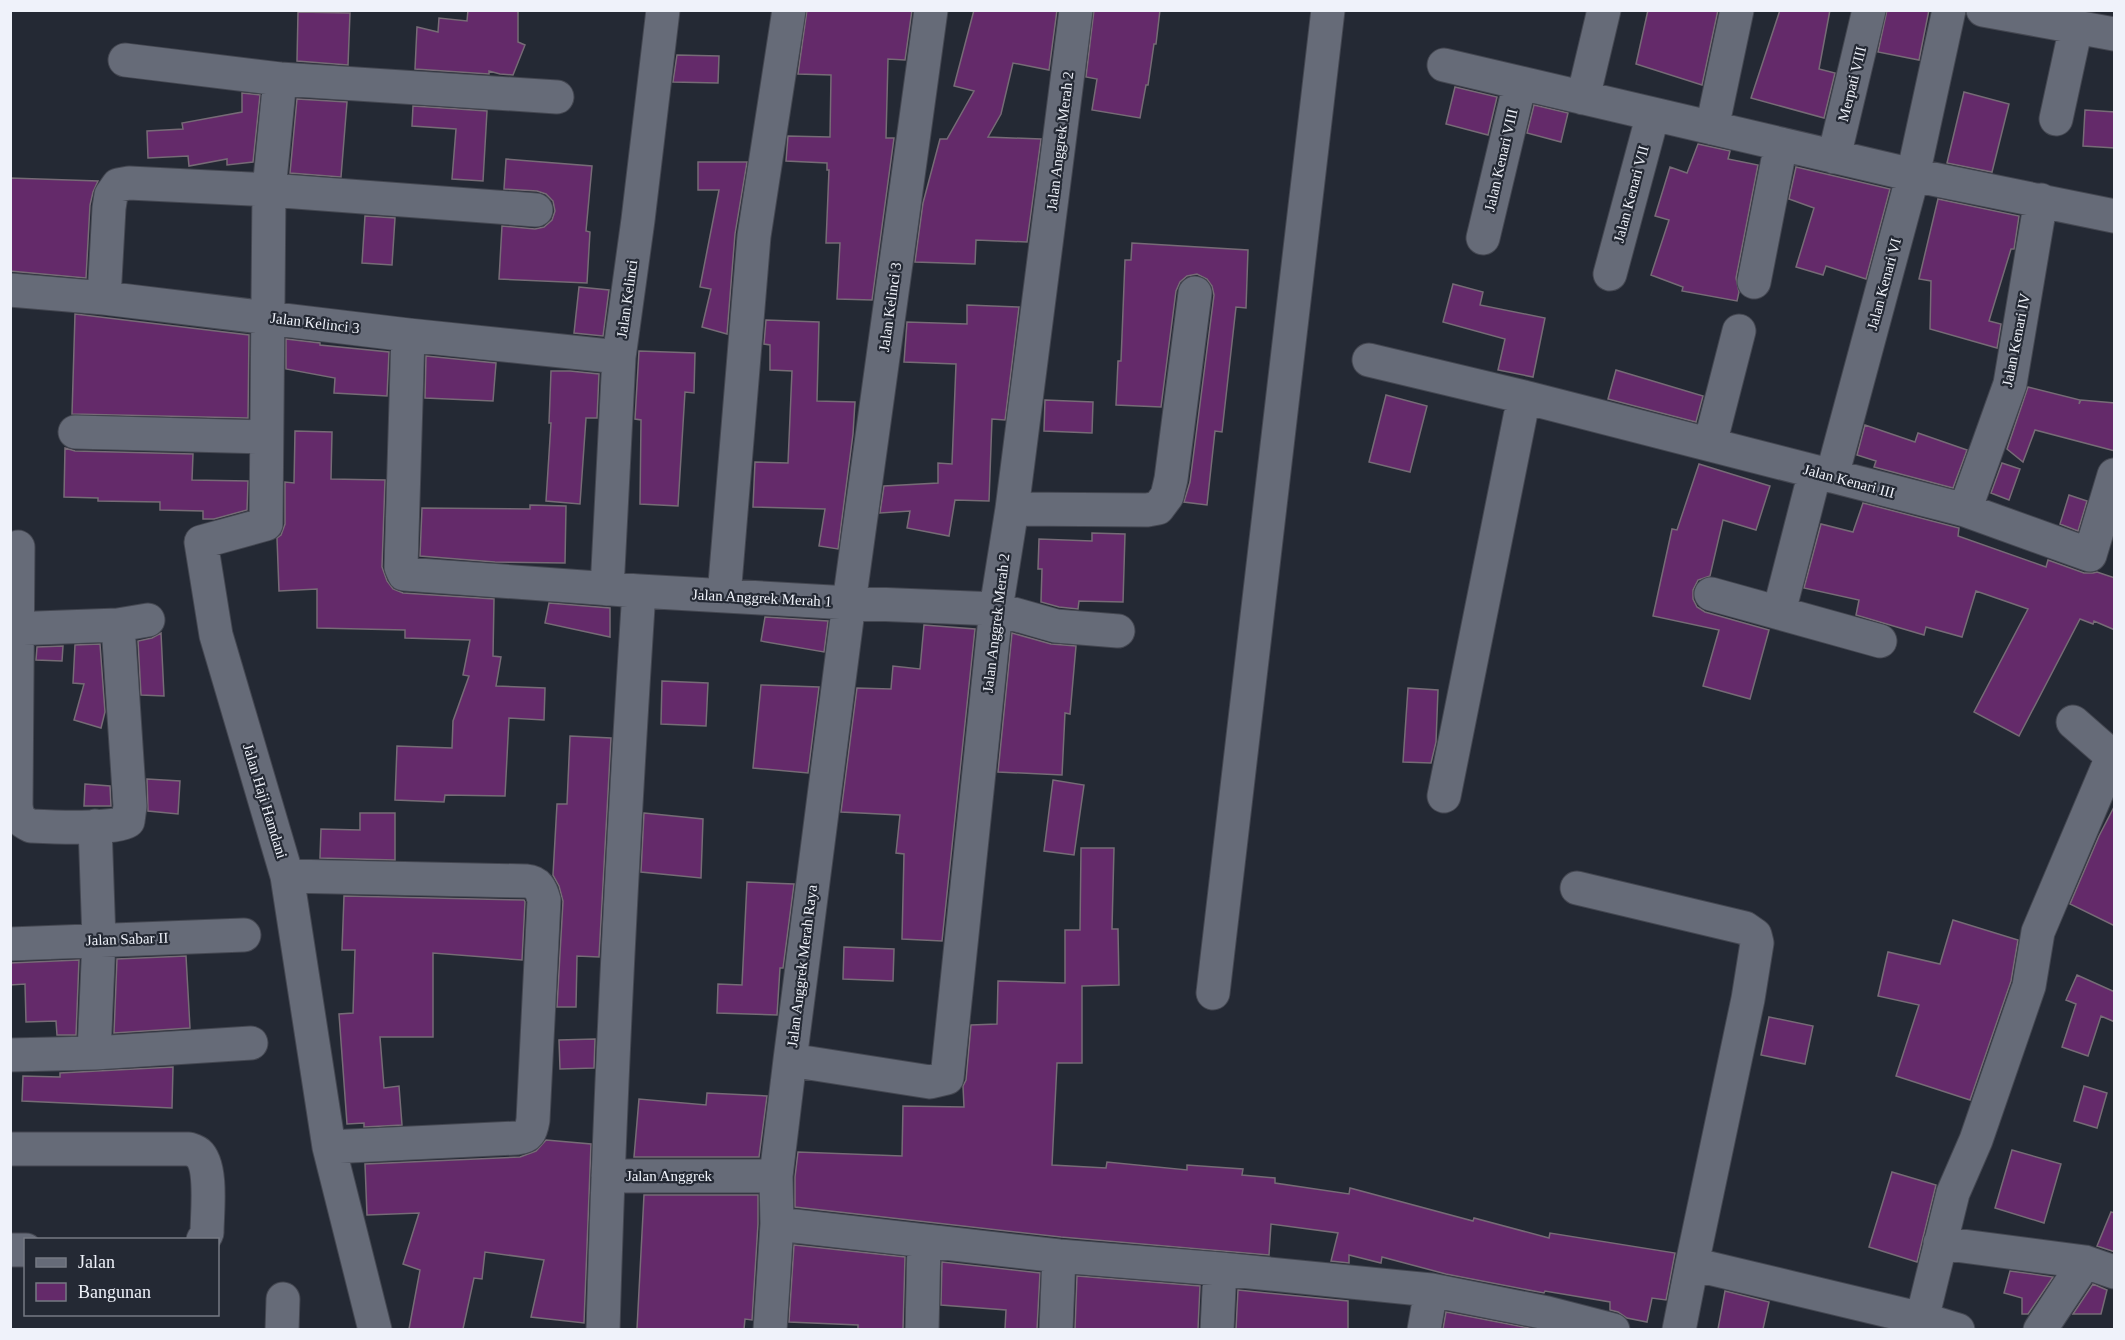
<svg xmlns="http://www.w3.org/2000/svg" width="2125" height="1340" font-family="Georgia,serif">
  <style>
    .building { fill: #642a6a; stroke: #766b76; stroke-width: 1.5 }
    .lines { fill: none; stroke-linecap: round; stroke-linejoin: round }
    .minor-casing { stroke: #444751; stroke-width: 35 }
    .minor { stroke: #666b78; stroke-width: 33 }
    .labels { text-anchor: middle; stroke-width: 4.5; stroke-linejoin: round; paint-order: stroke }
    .street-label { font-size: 15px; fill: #eff2fa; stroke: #242934 }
  </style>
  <rect width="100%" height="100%" fill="#242934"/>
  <path class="building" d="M468,10H518V42L525,45L513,75L500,74L489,71V74L415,69L417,27L438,32L439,18L467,21Z
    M807,10H912L905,60L888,59L886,138H894L872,300L837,299L840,243H826L829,170H827V163L786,161L788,136L830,137L831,75L798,74Z
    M974,10H1057L1049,70L1013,63L1001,114L988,137L1041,139L1027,242L976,240L975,264L915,262L923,203L940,139H947L974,91L954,86Z
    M1094,10H1160L1156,44H1154L1148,85H1146L1140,118L1092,110L1097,79L1086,77Z
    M1648,10H1718L1702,85L1636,64Z
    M1780,10H1830L1819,69L1835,73L1824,118L1751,98Z
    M1887,10H1929L1919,60L1878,52Z
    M298,12L350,13L348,65L297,61Z
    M677,55L719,56L718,83L673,82Z
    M1455,87L1497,97L1488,135L1446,124Z
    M1964,92L2009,104L1992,172L1947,163Z
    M242,93L260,95L253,162L227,165V159L189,166L188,156L148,158L147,131L183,129L182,123L242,112Z
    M297,99L347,102L341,177L290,173Z
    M1534,105L1568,113L1561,142L1527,133Z
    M413,106L487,111L483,181L452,179L456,129L412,126Z
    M2085,110L2115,112V148L2083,146Z
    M1698,144L1730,151L1728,159L1758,165L1736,278L1739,292L1737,301L1682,291L1683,287L1651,275L1669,220L1655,216L1670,167L1687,173Z
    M506,159L592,166L586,231L590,232L587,283L499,279L502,226L535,229L544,227L552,220L555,211L553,201L546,194L537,191L504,189Z
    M698,162H747L735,234L727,334L702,327L711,289L700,287L719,190H698Z
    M1796,167L1890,189L1866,279L1826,266L1823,275L1796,267L1814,208L1789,199Z
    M10,178L98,181L93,192L90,205L86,278L10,271Z
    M1938,199L2019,216L2014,249H2011L1989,321L2001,324L1997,348L1930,329L1931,281L1919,279Z
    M365,216L395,218L392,265L362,263Z
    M1132,243L1248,250L1246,308L1236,307L1222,432L1215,431L1207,505L1184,502L1190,482L1214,295L1212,286L1207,279L1197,274L1187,276L1180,282L1176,291L1161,407L1116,405L1118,361H1121L1125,260H1131Z
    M1453,284L1483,292L1480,305L1545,318L1533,377L1498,370L1505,339L1443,322Z
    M579,287L609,290L603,336L574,333Z
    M967,305L1019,307L1005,420L992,419L989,501L955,500L949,536L907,528L910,511L880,513L884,486L938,483V463L952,464L956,364L904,362L907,322L967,324Z
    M75,314L249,335L248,418L72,414Z
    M766,320L819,322L817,401L855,402L853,434L838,549L819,546L825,509L753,507L755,462L788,463L792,371L770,370V345L764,344Z
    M286,339L320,343V345L389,352L387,396L334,393L335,378L286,369Z
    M639,351L695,353L694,393L685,392L678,506L640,504L641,420L635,419Z
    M426,356L496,363L493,401L425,398Z
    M1616,370L1703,396L1696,422L1608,399Z
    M551,371H570L599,374L597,418H586L580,504L546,501L551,423H549Z
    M2028,387L2080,400L2079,404L2081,400L2115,403V451L2035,430L2023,462L2007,449Z
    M1386,395L1427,406L1410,472L1369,462Z
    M1045,400L1093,402L1092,433L1044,431Z
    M1865,425L1915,442L1918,433L1967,450L1953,488L1874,467L1876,461L1857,455Z
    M295,431L332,432L331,479L385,480L382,567L387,581L393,589L403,593L494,599L493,656L501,657L496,686L545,688L544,720L509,718L505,796L445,795L444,802L395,800L397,746L452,748L453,721L469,676L463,675L470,640L405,638V630L317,628V589L279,591L277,538L281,535L285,524V482L294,483Z
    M65,448L75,451L193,454L192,480L248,481L247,510L214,519H203V511L160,510V502L98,501V498L64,497Z
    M2002,463L2020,469L2009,500L1991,493Z
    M1699,464L1770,486L1756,530L1723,520L1710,576L1698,580L1693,590V599L1697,607L1705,612L1769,630L1750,699L1703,686L1719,630L1653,616L1672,529L1677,530Z
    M2069,495L2087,501L2078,531L2060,524Z
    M1863,503L1959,528L1958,536L2046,567L2048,560L2084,573H2093L2097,572L2115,578V630L2094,621L2093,624L2080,619L2019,736L1974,712L2028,609L1976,591L1962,637L1926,627L1924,635L1856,615L1859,600L1804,588L1821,524L1853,532Z
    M530,505L566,506L565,563L495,562L420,556L422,508L530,509Z
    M1092,533L1125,534L1123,602L1079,601L1078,609L1059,607L1041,602L1042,569H1038L1039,539L1092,541Z
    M549,603L610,608V637L545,623Z
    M765,617L828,621L824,652L761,641Z
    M924,625L975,629L942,941L902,939L904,854L896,853L900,815L841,812L857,688L891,689L893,666L920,669Z
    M161,633L164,696L141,695L138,641L152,638Z
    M1012,633L1051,644L1076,646L1070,714L1065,713L1062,775L998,772Z
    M100,644L105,712L101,728L74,720L84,684L73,683L75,645Z
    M63,646L62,661L36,660L37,647Z
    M662,681L708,683L706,726L661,724Z
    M761,685L819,687L808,773L753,768Z
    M1408,688L1438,690L1436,742L1431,763L1403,762Z
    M570,736L611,738L599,957L577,956L576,1007H557L563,901L559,886L553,875L557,804H567Z
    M147,779L180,781L178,814L148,811Z
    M1053,780L1084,785L1074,855L1044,851Z
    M85,784L110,786L111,806H84Z
    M2115,805V926L2070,904L2099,836Z
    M360,813H395V860L320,858L321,829L360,830Z
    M644,813L703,819L701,878L641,872Z
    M1081,848H1114L1112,929H1118L1119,985L1082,986V1063H1057L1052,1165L1106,1168L1107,1162L1187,1170V1165L1243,1169L1242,1175L1275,1178V1183L1349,1194L1350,1188L1473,1221L1474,1218L1549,1238L1550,1233L1675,1253L1666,1300L1652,1298L1647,1322L1627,1318L1618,1312L1610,1310V1302L1545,1291L1544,1293L1446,1274L1382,1257L1381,1263L1349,1255V1263L1331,1261L1338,1233L1271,1224L1269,1255L1061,1237L795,1207V1177L798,1152L902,1156L903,1106L964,1107L963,1086L966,1080L971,1025L997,1024L998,981L1065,983V930H1080Z
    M747,882L794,884L783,968H780L777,1015L717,1013L718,984L742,985Z
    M344,896L524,900L525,902L522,960L433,953V1037H380L384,1088L399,1086L402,1125L364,1127V1123L347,1124L339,1014L353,1013L355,950H342Z
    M1953,920L2018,940L2011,981L1970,1100L1896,1076L1919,1005L1878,996L1888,952L1940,964Z
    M844,947L894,949L893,981L843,979Z
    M186,956L190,1028L114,1033L117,959Z
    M79,960L76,1035H57L56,1021L26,1022L25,984L10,985V963Z
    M2077,975L2115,992V1022L2101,1016L2088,1056L2062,1047L2076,1004L2066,1000Z
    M1769,1017L1813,1026L1805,1064L1761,1055Z
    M595,1039L594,1068L560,1069L559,1040Z
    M173,1067L172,1108L22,1101L23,1076L60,1077V1073Z
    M2084,1086L2107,1093L2097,1128L2074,1121Z
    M707,1093L767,1096L759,1157H634L639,1099L706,1105Z
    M546,1140L591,1144L584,1323L531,1317L544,1260L485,1252L482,1279L474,1278L463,1329H409L420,1270L403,1264L419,1213L367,1215L365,1164L520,1157L536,1151Z
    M2012,1150L2061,1164L2044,1223L1995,1208Z
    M1892,1172L1936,1185L1917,1262L1869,1247Z
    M644,1195H758V1224L752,1320L745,1319L744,1329H637Z
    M2111,1212L2115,1213V1252L2097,1246Z
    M794,1245L905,1257L903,1329H858V1325L789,1322Z
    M942,1262L1040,1273L1037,1329H1005L1006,1310L941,1305Z
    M2010,1271L2053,1277L2028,1314H2022V1298L2004,1293Z
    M1077,1276L1200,1286L1198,1329H1075Z
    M2093,1284L2107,1290L2101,1314H2073Z
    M1238,1290L1348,1301V1329H1236Z
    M1725,1291L1769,1302L1763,1329H1718Z
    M1446,1312L1534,1329H1443Z"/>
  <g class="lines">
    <g class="minor-casing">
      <path id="minor" d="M1983,10L2114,34
        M125,60L280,79L557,97
        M1444,65L1913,175L2114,216
        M280,79L269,190L266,524L201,542L216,635L287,876L329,1147L375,1330
        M1583,98L1604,10
        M2056,119L2076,27
        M1712,128L1737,10
        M1834,157L1869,10
        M1483,238L1520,83
        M1610,274L1653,114
        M1754,282L1781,144
        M10,290L104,298L408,335L619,357
        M104,298L109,208L111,195L118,185L129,183L269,190L536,210
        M408,335L401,567L404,574L639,591L849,603L996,609L1056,626L1118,631
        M1369,360L1524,397L1965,510L2090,555L2114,475
        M75,432L265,437
        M1710,444L1739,331
        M1832,476L1913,175L1949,10
        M1012,509L1147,510L1158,508L1167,496L1171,479L1195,293
        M1965,510L2010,384L2041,200
        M18,547L16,805C17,817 20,821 31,826C51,827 114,830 128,821L130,806L118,625
        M607,589L619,357L638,220L663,10
        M1711,594L1880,641
        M724,596L754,236L789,10
        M1779,612L1815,472
        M10,629L118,625L148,620
        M2073,722L2114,758
        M1444,796L1524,397
        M287,876L526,881C538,882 541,889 544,900L533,1120C531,1132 529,1137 517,1138L329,1147
        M1577,888L1745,928L1755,935L1757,943L1748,999L1692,1264
        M10,944L244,935
        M1213,993L1328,10
        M94,1053L99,940L95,826
        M10,1055L94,1053L251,1043
        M790,1060L930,1082L947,1078L996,609L1012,509L1076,10
        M10,1149H189C190,1149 197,1152 198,1153C213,1166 207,1214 207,1233L203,1240
        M608,1176H776
        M777,1224L1059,1256L1220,1269L1431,1290L1547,1313L1613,1330
        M1940,1243L2085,1262L2114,1272
        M10,1250H26
        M282,1330L283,1299
        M603,1330C610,1083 623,837 639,591
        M770,1330L777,1224L776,1176L790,1060L849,603L931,10
        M922,1330L924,1242
        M1056,1330L1059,1256
        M1217,1330L1220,1269
        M1424,1330L1431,1290
        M1679,1330L1692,1264L1922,1319
        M1958,1330L1922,1319L1953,1193L1976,1140L2029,986L2038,932L2112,757
        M2040,1330L2085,1262"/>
    </g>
    <use href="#minor" class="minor"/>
  </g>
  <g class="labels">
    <g class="street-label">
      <text transform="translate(1852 84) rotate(-76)" y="5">Merpati VIII</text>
      <text transform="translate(1060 141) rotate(-83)" y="5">Jalan Anggrek Merah 2</text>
      <text transform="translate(1501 160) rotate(-77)" y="5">Jalan Kenari VIII</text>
      <text transform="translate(1631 194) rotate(-75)" y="5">Jalan Kenari VII</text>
      <text transform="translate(1884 284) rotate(-75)" y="5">Jalan Kenari VI</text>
      <text transform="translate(627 299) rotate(-82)" y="5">Jalan Kelinci</text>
      <text transform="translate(890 307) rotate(-82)" y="5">Jalan Kelinci 3</text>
      <text transform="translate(315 323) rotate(7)" y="5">Jalan Kelinci 3</text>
      <text transform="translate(2016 340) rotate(-79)" y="5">Jalan Kenari IV</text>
      <text transform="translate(1849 481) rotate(15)" y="5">Jalan Kenari III</text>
      <text transform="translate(762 598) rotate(3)" y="5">Jalan Anggrek Merah 1</text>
      <text transform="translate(996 623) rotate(-83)" y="5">Jalan Anggrek Merah 2</text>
      <text transform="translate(265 801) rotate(73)" y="5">Jalan Haji Hamdani</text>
      <text transform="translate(127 939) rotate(-2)" y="5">Jalan Sabar II</text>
      <text transform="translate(802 966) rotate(-83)" y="5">Jalan Anggrek Merah Raya</text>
      <text x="669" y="1181">Jalan Anggrek</text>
    </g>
  </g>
  <rect width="2125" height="1340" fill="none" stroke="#eff2fa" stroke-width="24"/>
  <rect x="24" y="1238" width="195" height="78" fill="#242934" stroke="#757983" stroke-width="1.5"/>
  <rect x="36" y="1258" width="30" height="9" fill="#666b78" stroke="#757983" stroke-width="1.5"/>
  <text x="78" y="1268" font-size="18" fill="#eff2fa">Jalan</text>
  <rect x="36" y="1283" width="30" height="18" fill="#642a6a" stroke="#757983" stroke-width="1.5"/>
  <text x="78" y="1298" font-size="18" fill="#eff2fa">Bangunan</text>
</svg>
